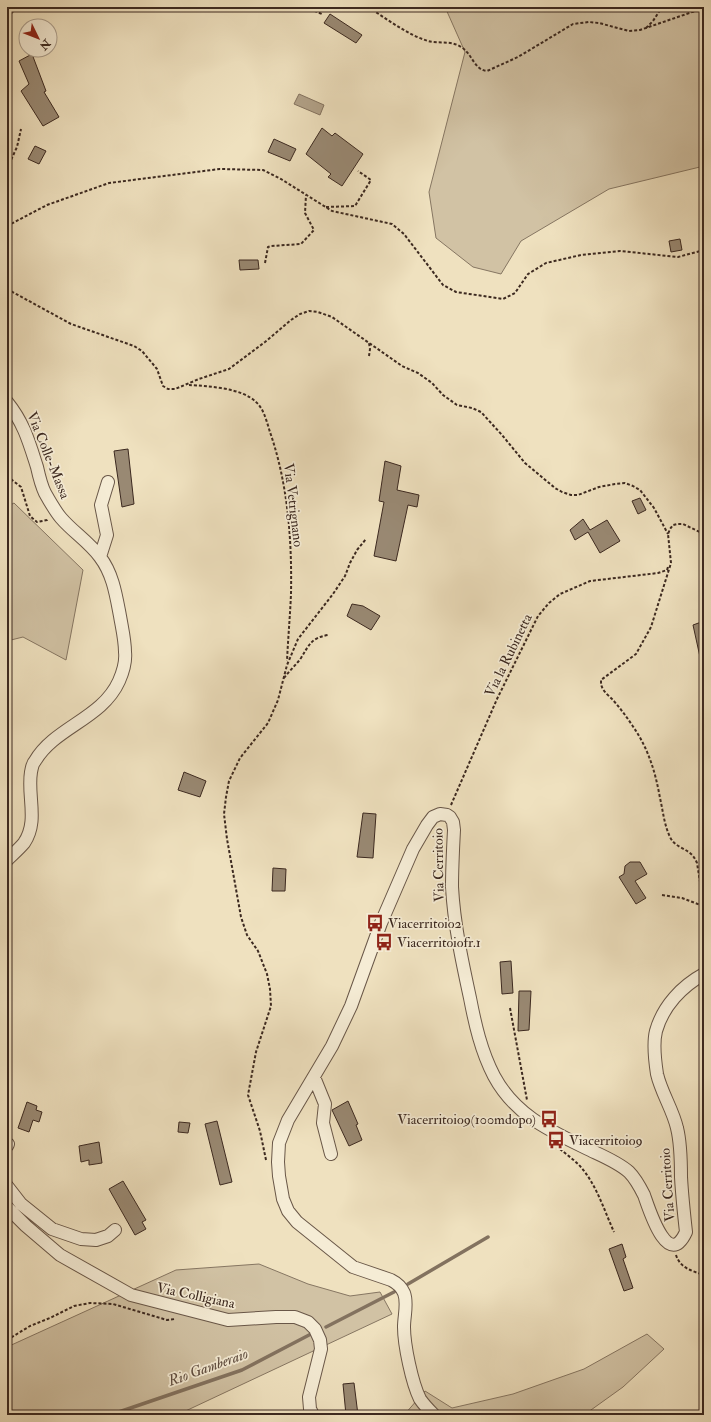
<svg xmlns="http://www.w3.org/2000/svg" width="711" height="1422" font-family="'IM FELL Double Pica',serif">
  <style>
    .green { fill: #d1c2a4; stroke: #867662 }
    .water { fill: #b2a289; stroke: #83725f }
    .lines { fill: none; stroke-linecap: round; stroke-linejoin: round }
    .stream { stroke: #83725f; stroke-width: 3.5 }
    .building { fill: #998973; stroke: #3c2920 }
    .minor-casing { stroke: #695748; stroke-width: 14 }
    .path { stroke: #3c2920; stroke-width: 2; stroke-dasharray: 3 2; stroke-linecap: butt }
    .minor { stroke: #f5ecd5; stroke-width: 12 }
    .labels { text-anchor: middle; stroke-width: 3.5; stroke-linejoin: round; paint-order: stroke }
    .street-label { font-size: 14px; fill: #3c2920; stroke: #f5ecd5 }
    .poi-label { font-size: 14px; fill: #3c2920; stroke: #f5ecd5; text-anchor: start }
    .water-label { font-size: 15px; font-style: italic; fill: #5f4d40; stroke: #f5ecd5 }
  </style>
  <rect width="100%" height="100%" fill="#efe1bf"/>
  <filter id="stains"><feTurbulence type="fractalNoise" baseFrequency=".005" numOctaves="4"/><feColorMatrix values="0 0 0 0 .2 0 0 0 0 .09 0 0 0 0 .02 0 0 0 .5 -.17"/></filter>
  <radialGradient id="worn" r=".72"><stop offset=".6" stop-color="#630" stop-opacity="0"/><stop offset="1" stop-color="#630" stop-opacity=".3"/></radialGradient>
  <path class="green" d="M445,7H704V166L609,189L521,241L501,274L473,267L436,238L429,192L465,52Z
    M14,503L83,570L66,660L23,637L7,641V507Z
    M259,1264L308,1284L350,1296L380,1292L392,1314L177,1415H7V1347L176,1270Z
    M647,1334L664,1349L623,1387L584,1415H404L425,1391L452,1408L513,1394L584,1369Z"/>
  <path class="water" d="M299,94L324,105L320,115L294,104Z"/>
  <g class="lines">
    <path class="stream" d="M408,1284L488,1237
      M326,1327L394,1292
      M110,1415L242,1370L311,1334"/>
  </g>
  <path class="building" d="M330,14L362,35L356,43L324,23Z
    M32,54L46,91L44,92L59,117L43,126L21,91L29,84L19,61Z
    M322,128L332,136L335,133L363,154L342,186L328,177L331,174L306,154Z
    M274,139L296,149L290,161L268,152Z
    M35,146L46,151L39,164L28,159Z
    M680,239L682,250L671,252L669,241Z
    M239,260H258L259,269L240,270Z
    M128,449L134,504L122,507L114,451Z
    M385,461L401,466L397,490L419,495L417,507L408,505L396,561L374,556L384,502L379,501Z
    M640,498L646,510L638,514L632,501Z
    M583,519L590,530L607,520L620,541L600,553L588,532L575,540L570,530Z
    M352,604L363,606L380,616L371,630L347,616Z
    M704,621V657H700L693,625Z
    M184,772L206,781L200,797L178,790Z
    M363,813L376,814L373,858L357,857Z
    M630,862H640L647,874L635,881L646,898L636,904L619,877L624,874L625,866Z
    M273,868L286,869L285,891H272Z
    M511,961L513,993L502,994L500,962Z
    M519,991H531L529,1030L518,1031Z
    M348,1101L358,1124L356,1125L362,1140L349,1146L332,1110Z
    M27,1102L37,1106L36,1110L42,1112L39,1122L33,1120L29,1132L18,1128Z
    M217,1121L232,1182L220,1185L205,1124Z
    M179,1122L190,1123L188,1133L178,1132Z
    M99,1142L102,1163L89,1165V1160L81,1162L79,1146Z
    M123,1181L146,1220L142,1222L146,1229L135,1235L109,1189Z
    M622,1244L626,1257L623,1259L633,1288L624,1291L609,1249Z
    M354,1383L358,1415H346L343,1384Z"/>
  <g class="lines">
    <g class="minor-casing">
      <path id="minor" d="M7,9L9,7
        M7,402C24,423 29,442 37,467C39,476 41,485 45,493C50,502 55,511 61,518C73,532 89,542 100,557C113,574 116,595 120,616C122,628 125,640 125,652C126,661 123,672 119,681C102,719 55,727 35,761C32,764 32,768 31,772C27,796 39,821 24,843C19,849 12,855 7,860
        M100,557L107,535L101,505L108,482
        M314,1077L325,1104L323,1123L331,1154
        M7,1146L8,1144
        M7,1186L21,1204L52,1229L81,1239L96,1240L108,1236L115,1230
        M7,1207L26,1226L60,1255L131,1295L228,1320L276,1317H295L308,1322L315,1329L320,1340L321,1349L309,1397L310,1409L313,1415
        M434,1415C429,1410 424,1405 420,1399C412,1383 404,1345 404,1327C404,1316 408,1303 404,1293C401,1286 397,1283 391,1280L353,1267L297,1222L288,1211L283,1199L279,1176L278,1162L279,1143L288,1120L332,1046L351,1006L381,923L413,849L427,825L433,817L440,814L447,815L450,817L453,822L454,830C453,849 452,868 452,887C454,924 462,961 470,998C475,1024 481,1051 494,1076C516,1117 553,1132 592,1151C605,1157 619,1163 629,1172C636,1179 640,1187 644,1195C649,1209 668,1271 686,1232C684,1214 682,1195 681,1177C681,1161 681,1144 677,1128C673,1110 661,1092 657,1074C655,1061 653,1043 656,1031C663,1006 682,986 704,974"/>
    </g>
    <path class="path" d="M305,7L322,14
      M368,7C387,19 406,34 428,41C438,44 451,40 461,47C472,53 474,70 487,71L518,57L573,24L589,22L599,23L629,31L640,30L704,8
      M646,28L653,21L662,7
      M7,162L11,160L17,147L21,129
      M326,207L355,206L371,180L358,171
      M7,226L47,205L109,183L220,169L263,170L281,179L332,211L392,224L404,234L443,285L456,292L503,299L515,293L528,274L546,263L581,255L620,251L678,257L704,250
      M265,263L268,247L271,246L301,244L314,230L305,213L306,195
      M7,289L71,324L134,346L142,351L157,369L163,386L168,389H175L199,379L229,369L265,342L291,320L300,314L309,311L318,312L332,317L402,366L418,373L432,383L443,395L457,405L472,408L481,412L502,435L525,463L555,488L562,492L571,495H578L599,487L615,484L625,483L633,486L640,490L654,508L668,534
      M369,356L370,349L369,343
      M189,385C208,386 242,388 256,402C265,410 267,424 271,435C288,486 292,540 291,594C290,617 288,639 287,661
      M7,476L21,487L30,516L37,522L47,520L48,518
      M704,534L683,524H677L673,525L670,529L668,534L671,563L651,627L636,654L601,680C601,683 601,686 603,689C605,693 610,697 613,700C620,708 626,716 632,725C648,748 655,770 660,798C663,811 664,824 670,837C676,850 691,847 697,863L704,907
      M284,678C289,671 296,665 301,658C309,645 311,638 328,635
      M451,805L497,699L538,616L549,603L560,594L590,581L658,573L667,570L668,567
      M662,895L682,898L703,906
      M510,1008L527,1100
      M560,1149C566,1154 573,1159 579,1165C596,1183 604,1210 614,1232
      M266,1160L260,1131L248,1095L256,1052L271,1006L270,989L267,974L258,951L247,935L241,917L227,839L224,814L226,797L229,781L240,758L268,723L278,700L287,665L298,639L333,594L345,576L350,563L357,550L366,539
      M676,1255C680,1268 692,1271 704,1275
      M7,1340L30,1326L50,1318L74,1306L90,1303L113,1304L167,1320L175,1319"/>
    <use href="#minor" class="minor"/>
  </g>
  <defs>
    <g id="bus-bare" transform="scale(1.38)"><path d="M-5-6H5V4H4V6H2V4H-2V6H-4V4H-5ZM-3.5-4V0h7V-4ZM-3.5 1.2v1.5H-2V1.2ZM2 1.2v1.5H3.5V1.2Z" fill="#8f2418" stroke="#f5ecd5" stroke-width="2.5" paint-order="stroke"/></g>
  </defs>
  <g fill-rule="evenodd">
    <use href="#bus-bare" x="375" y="923"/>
    <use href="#bus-bare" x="384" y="942"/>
    <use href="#bus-bare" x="549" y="1119"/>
    <use href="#bus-bare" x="556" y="1140"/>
  </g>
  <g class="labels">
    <g class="street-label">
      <text transform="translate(49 455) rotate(68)" y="5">Via Colle-Massa</text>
      <text transform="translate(294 505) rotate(83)" y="5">Via Vetrignano</text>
      <text transform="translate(508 655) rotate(-64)" y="5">Via la Rubinetta</text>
      <text transform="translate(438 865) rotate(-91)" y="5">Via Cerritoio</text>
      <text transform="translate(667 1185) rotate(-94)" y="5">Via Cerritoio</text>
      <text transform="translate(196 1295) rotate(12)" y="5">Via Colligiana</text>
    </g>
    <g class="poi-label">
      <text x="388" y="928">Viacerritoio2</text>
      <text x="397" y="947">Viacerritoiofr.1</text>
      <text x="536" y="1124" text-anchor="end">Viacerritoio9(100mdopo)</text>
      <text x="569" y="1145">Viacerritoio9</text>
    </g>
    <g class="water-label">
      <text transform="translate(208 1367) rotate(-20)" y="5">Rio Gamberaio</text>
    </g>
  </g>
  <rect width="711" height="1422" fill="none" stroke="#efe1bf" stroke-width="24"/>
  <rect x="8" y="8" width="695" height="1406" fill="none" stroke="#3c2920" stroke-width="2"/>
  <rect x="12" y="12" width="687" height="1398" fill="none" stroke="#3c2920"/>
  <g transform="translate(38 38) rotate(133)"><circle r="19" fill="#f5ecd5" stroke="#ab9e8d"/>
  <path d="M0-3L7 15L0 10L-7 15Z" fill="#8f2418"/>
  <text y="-6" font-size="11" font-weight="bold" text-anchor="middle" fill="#3c2920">N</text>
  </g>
  <rect width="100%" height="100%" filter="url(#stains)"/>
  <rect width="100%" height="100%" fill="url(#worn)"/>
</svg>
